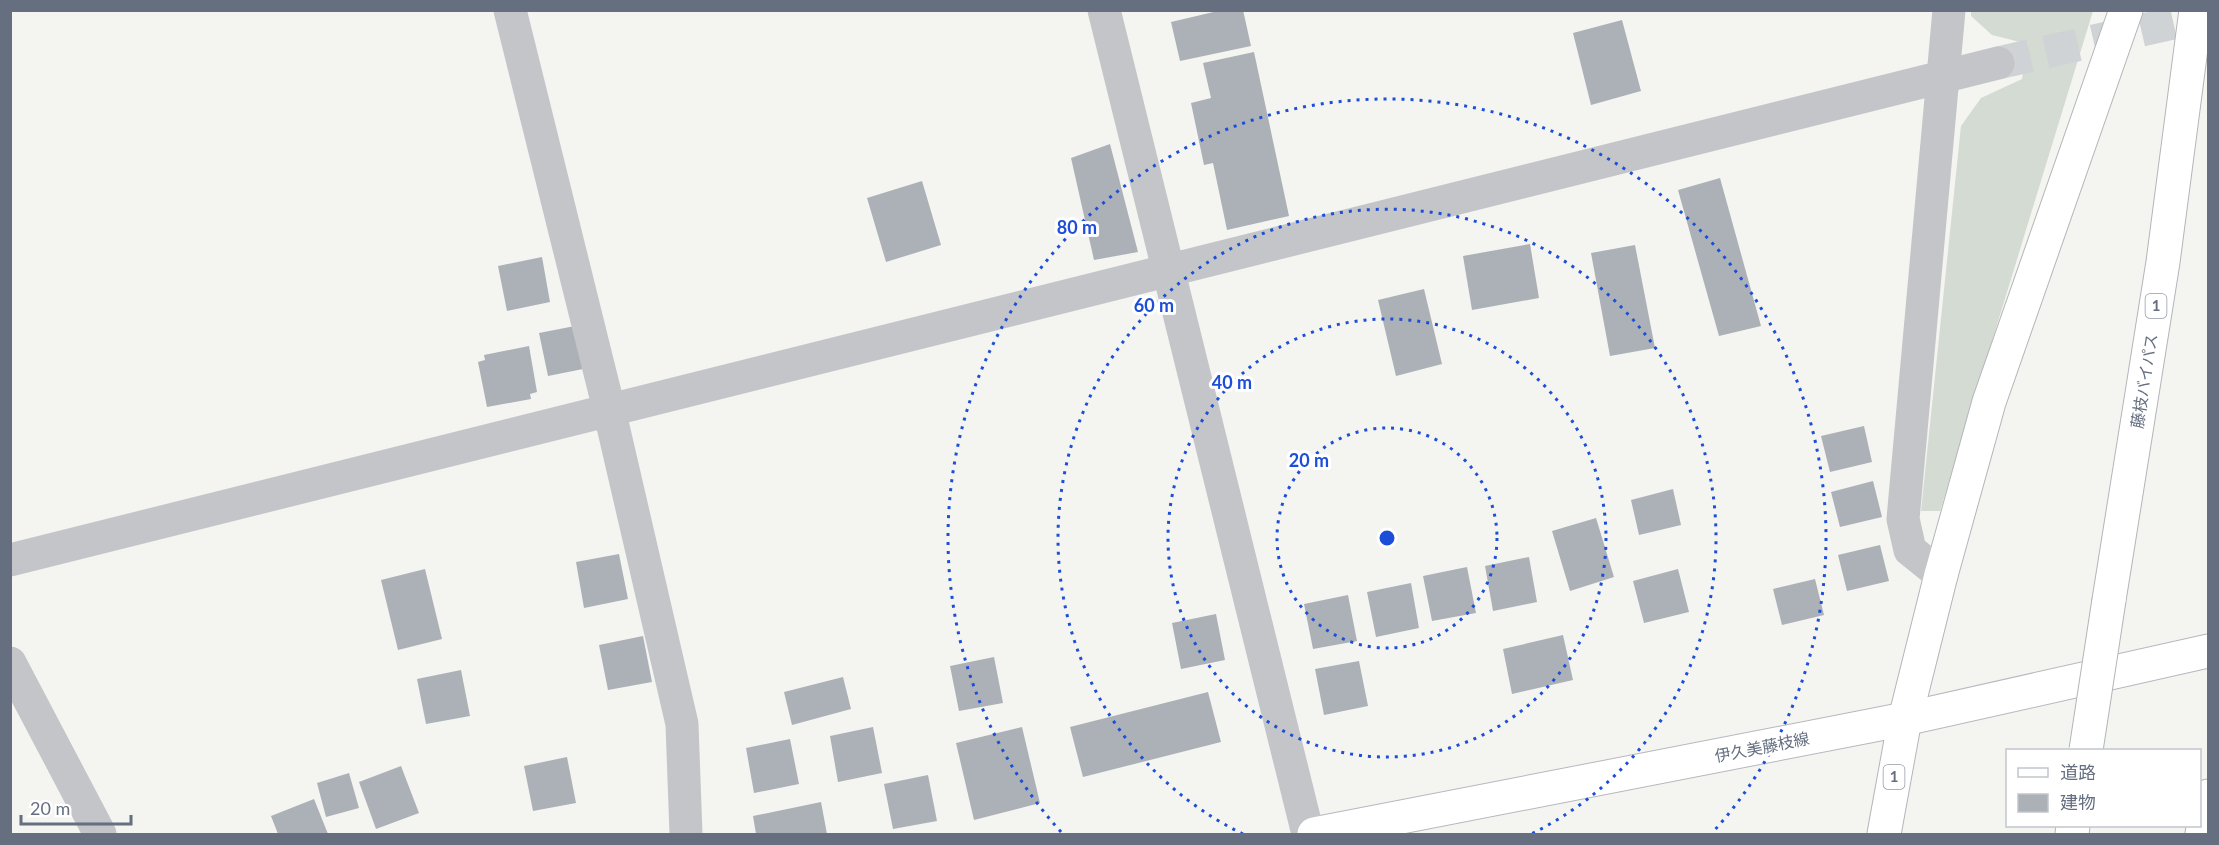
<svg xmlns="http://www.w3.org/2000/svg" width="2219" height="845" font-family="Lato,'Noto Sans JP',sans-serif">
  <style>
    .grass { fill: #d4dbd2 }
    .building { fill: #acb1b7 }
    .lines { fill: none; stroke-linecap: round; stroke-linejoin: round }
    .minor-tunnel { stroke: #d0d3d5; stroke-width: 33; stroke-dasharray: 33 16; stroke-linecap: butt }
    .secondary-casing { stroke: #b5b8bd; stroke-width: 35 }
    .trunk-casing { stroke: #b3b5b9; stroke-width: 35 }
    .motorway-casing { stroke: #b3b5b9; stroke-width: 35 }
    .minor { stroke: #c3c5c9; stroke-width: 33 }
    .secondary { stroke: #fff; stroke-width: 33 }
    .trunk { stroke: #fff; stroke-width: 33 }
    .motorway { stroke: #fff; stroke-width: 33 }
    .motorway-bridge-casing { stroke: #b3b5b9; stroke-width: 35; stroke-linecap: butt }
    .motorway-bridge { stroke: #fff; stroke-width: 33 }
    .ring { fill: none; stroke: #1d4ed8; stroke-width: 3; stroke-dasharray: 3 6 }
    .labels { text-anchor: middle; stroke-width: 6; stroke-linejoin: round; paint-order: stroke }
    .shield { fill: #fff; stroke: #939aa6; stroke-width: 1.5 }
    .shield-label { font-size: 15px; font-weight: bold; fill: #656f80 }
    .street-label { font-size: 16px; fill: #656f80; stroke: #fff }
    .centre { fill: #1d4ed8; stroke: #fff; stroke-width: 3 }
    .ring-label { font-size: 18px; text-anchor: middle; font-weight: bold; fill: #1d4ed8; stroke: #fff; stroke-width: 6; stroke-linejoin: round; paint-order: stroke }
  </style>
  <rect width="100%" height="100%" fill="#f4f4f1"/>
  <path class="grass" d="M1971,11H2093L1940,511H1921L1961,126L1981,98L2022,79L2028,44L1992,35L1971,16Z"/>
  <path class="building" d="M1222,10H1243L1251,46L1180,61L1171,22Z
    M1622,20L1641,91L1591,105L1573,33Z
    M1254,52L1289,216L1227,230L1213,163L1204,165L1191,103L1211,98L1203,63Z
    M1110,144L1138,252L1094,260L1071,158Z
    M1720,178L1761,326L1719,336L1678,190Z
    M922,181L941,245L886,262L867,198Z
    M1530,244L1539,298L1472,310L1463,256Z
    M1635,245L1655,348L1610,356L1591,253Z
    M542,257L550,302L507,311L498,266Z
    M1424,289L1442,364L1396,376L1378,300Z
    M575,326L583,369L548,376L539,333Z
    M529,346L537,392L530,394L531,399L487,407L478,362L485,360L484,355Z
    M1864,426L1872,462L1830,472L1821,436Z
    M1873,481L1882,517L1840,527L1831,492Z
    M1673,489L1681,525L1639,535L1631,500Z
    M1596,518L1614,577L1570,591L1552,531Z
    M1880,545L1889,581L1847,591L1838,555Z
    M619,554L628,599L584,608L576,562Z
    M1529,557L1537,602L1493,611L1485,566Z
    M1467,567L1476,613L1432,621L1423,576Z
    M425,569L442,639L398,650L381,580Z
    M1678,569L1689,612L1644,623L1633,581Z
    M1815,579L1824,615L1782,625L1773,589Z
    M1411,583L1419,628L1376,637L1367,592Z
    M1348,595L1357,641L1313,649L1304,604Z
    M1216,614L1225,660L1181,669L1172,623Z
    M1563,635L1573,680L1512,694L1503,649Z
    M643,636L652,682L608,690L599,645Z
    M994,657L1003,703L959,711L950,666Z
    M1359,661L1368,706L1324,715L1315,669Z
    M461,670L470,716L426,724L417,679Z
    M843,677L851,709L792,725L784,692Z
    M1208,692L1221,742L1083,777L1070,727Z
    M873,727L882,773L838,782L830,736Z
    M1022,727L1040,803L974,820L956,743Z
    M790,739L799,784L754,793L746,748Z
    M567,757L576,803L533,811L524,766Z
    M401,766L419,813L376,829L359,782Z
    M349,773L359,808L326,817L317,783Z
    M928,775L937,821L893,829L884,784Z
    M314,799L328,834H278L271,816Z
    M821,802L827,834H756L753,816Z"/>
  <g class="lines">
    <path class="minor-tunnel" d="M1998,63L2208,15"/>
    <g class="secondary-casing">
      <path id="secondary" d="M1314,834L1905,719L2208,651"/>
    </g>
    <g class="trunk-casing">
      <path id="trunk" d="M1884,834L1905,719L1941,575
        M2202,834L2208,796"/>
    </g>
    <g class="motorway-casing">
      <path id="motorway" d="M1941,575L1989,402L2126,10
        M2109,600L2163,262L2196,10
        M2072,834L2073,826"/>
    </g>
    <path class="minor" d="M510,10L609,409L682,724L686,834
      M1104,10L1308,834
      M10,560L1998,63
      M1941,575L1910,550L1903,519L1949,10
      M10,663L100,834"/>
    <use href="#secondary" class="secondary"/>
    <use href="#trunk" class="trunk"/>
    <use href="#motorway" class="motorway"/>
    <g class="motorway-bridge-casing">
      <path id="motorway-bridge" d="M2086,750L2109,600"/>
    </g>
    <use href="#motorway-bridge" class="motorway-bridge"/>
  </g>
  <g class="ring">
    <circle cx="1387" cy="538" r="110"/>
    <circle cx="1387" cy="538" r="219"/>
    <path d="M1243 834A329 329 0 1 1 1531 834"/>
    <path d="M1061 832A439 439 0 1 1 1713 832"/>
  </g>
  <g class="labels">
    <g class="shield">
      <rect x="2145.5" y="294" width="21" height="24" rx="4.5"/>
      <rect x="1883.5" y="765" width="21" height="24" rx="4.5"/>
    </g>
    <g class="shield-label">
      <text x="2156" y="311">1</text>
      <text x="1894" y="782">1</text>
    </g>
    <g class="street-label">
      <text transform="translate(2144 381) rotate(-81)" y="6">藤枝バイパス</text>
      <text transform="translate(1762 747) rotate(-11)" y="6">伊久美藤枝線</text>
    </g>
  </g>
  <circle cx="1387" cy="538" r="9" class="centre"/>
  <g class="ring-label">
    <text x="1077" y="234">80 m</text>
    <text x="1154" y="312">60 m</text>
    <text x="1232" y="389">40 m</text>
    <text x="1309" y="467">20 m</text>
  </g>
  <rect width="2219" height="845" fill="none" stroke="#656f80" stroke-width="24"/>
  <rect x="2006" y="749" width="195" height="78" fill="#ffffff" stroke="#c1c5cc" stroke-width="1.5"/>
  <rect x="2018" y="768" width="30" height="9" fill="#ffffff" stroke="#c1c5cc" stroke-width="1.5"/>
  <text x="2060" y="779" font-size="18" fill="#656f80">道路</text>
  <rect x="2018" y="794" width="30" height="18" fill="#acb1b7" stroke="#c1c5cc" stroke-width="1.5"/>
  <text x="2060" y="809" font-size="18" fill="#656f80">建物</text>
  <path d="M21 815v9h110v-9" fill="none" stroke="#656f80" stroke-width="3"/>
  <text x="30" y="815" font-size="18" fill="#656f80" stroke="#ffffff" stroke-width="4.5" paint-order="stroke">20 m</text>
</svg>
